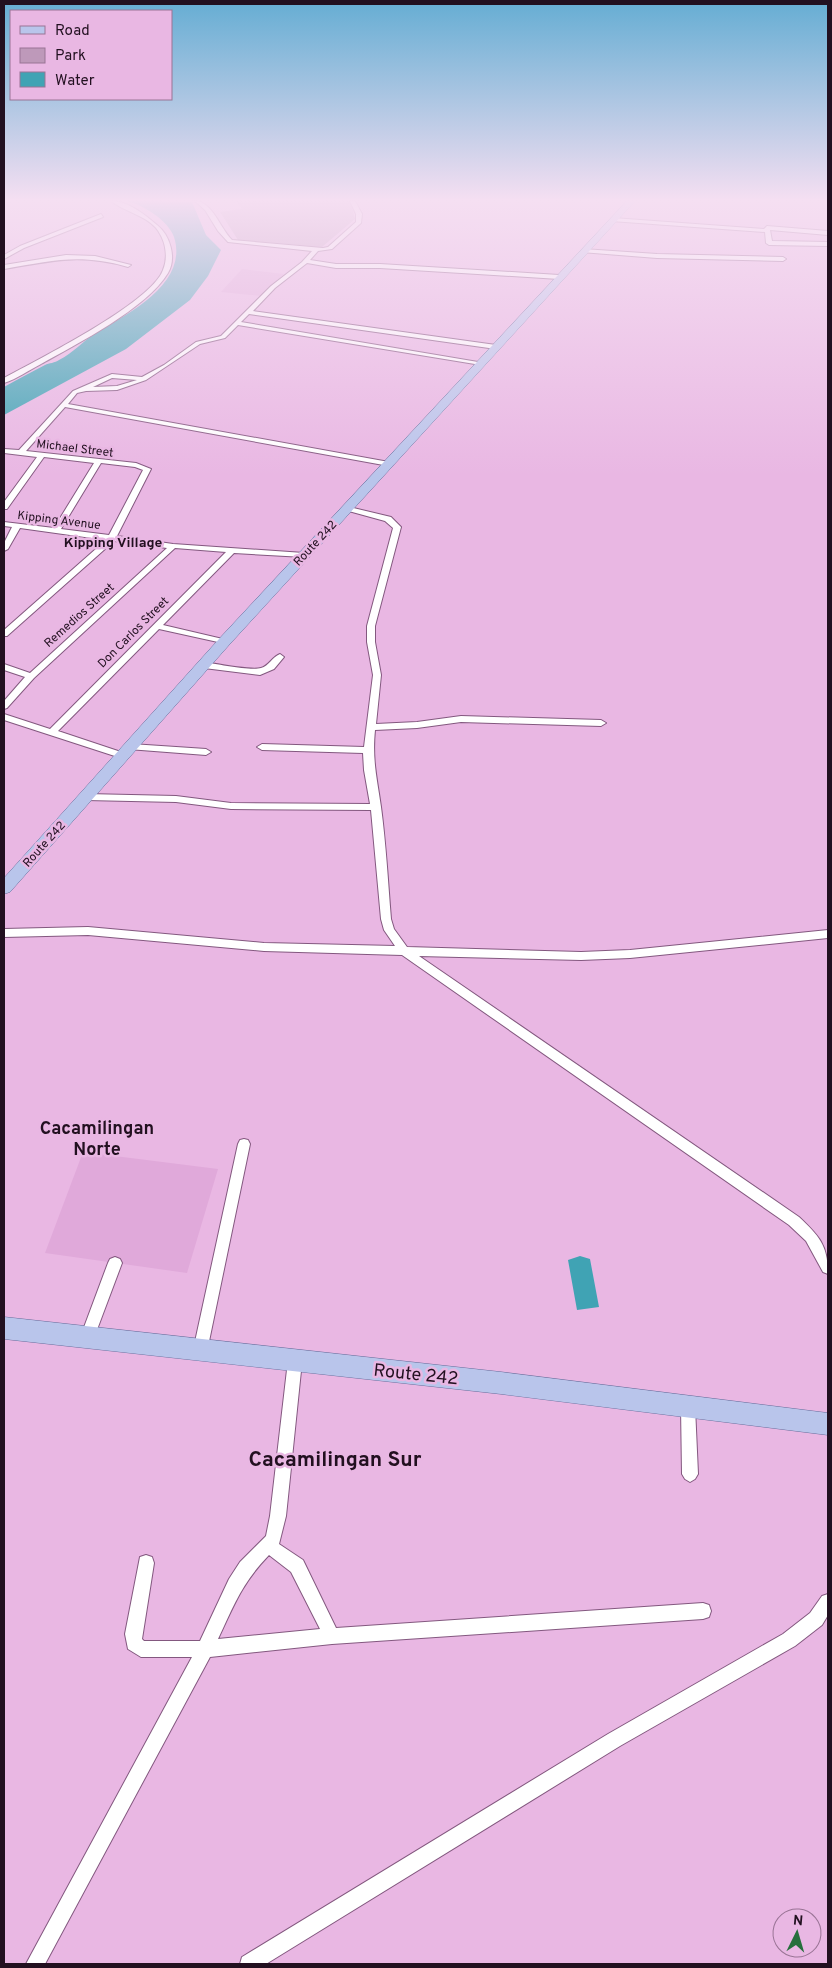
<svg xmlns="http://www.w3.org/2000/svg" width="832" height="1968" font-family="Overpass,sans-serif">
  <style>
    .built { fill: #e0a9da }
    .green { fill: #be99ba }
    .water { fill: #40a3b4 }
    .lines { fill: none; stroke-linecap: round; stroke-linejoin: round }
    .minor-casing { stroke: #83587f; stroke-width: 2 }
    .primary-casing { stroke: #666d9b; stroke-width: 1 }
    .minor { fill: #fff; fill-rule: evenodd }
    .primary { fill: #b9c5eb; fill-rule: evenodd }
    .labels { text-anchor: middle; stroke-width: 5; stroke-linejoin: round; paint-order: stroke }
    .far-street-label { font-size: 12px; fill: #221020; stroke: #e9b7e3 }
    .far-neighbourhood-label { font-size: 14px; font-weight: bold; fill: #221020; stroke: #e9b7e3 }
    .quarter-label { font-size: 18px; font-weight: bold; fill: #221020; stroke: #e9b7e3 }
    .near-street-label { font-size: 18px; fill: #221020; stroke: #e9b7e3 }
    .near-quarter-label { font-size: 21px; font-weight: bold; fill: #221020; stroke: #e9b7e3 }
  </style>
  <rect width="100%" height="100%" fill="#e9b7e3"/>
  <path class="built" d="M242,269L284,274L261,296L221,292Z
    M83,1152L218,1169L187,1273L45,1253Z"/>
  <path class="green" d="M236,201H350L355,219L322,247L238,240L220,212L242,209Z"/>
  <path class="water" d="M127,201L192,202L206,235L221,250L208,276L190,300L126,349L4,415V387C17,380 31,372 45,365C49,363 55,363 59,360C73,353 83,341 96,333C128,313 189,284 174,237C168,220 143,205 127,201Z
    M580,1256L590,1259L599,1307L577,1310L568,1260Z"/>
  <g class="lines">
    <g class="minor-casing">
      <path id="minor" d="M111,201C128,201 144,214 157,225C170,235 177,258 168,273C147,308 77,344 41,364C29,370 17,379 4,383V378C37,360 151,303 163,270C168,259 166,244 160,234C151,216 124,212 111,201Z
        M195,201C212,201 220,228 232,240L323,248L328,247L356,222V214L350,201H355L362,214L361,223L332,249L318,251L310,260L336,264H380L559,275L562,277L559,279L380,268H336L307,263L275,288L253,311L496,345L499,347L496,349L249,314L241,322L484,363L481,365L238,325L225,338L200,344L146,380L117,390L86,391L77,393L68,404L389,462L393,464L389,466L65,407L26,451L136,463L151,469L117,536L173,544L304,553L308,555L304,557L234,553L163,625L227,640V644L159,629L58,731L127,754V758L124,759L4,720V714L50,729L226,552L175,548L34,678L7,708L4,709V701L25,677L4,670V664L30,673L167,548L114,541L7,636H4V630L106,540L20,528L8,549L4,551V543L12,527L4,526V522L54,528L94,463L44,457L7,509H4V502L37,457L4,453V449L19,450L73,391L112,374L142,377L164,365L196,342L221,336L271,286L302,262L312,251L228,242L218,231L205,210ZM112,378L137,380L117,386L93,387ZM101,463L135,467L143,470L109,535L61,529Z
        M101,214L103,217L24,248L4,259V255L20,246Z
        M613,218L764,229L767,226L828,231V235L770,230L772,241L828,242V246L769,245L766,243L765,232L611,221Z
        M583,249L657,254L783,257L786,259L783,261L657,258L581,252Z
        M66,255L95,256L131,265L128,267C78,253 53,261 4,269V265Z
        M345,506L391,517L401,527L375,626V642L381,675L376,724L417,722L461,716L601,720L606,723L601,726L461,722L417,728L375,730C372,760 377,778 381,807C386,844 388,882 391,919L394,929L407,947L581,952L630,950L828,930V938L630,958L581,960L419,956L799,1217C819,1236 828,1245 828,1274L823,1272L806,1241L789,1225L402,955L264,951L88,935L4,937V929L88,927L264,943L395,946L384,930L381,919L371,810L231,809L176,802L86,800L81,797L86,794L176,796L231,803L370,804L364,770L363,753L262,750L257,747L262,744L364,747L373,675L367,642V626L393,528L385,521L345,510Z
        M280,654L284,657L274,669L260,675L204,668L200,665L204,662C216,664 251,671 261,668C269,666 272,657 280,654Z
        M131,744L206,749L211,752L206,755L128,749V745Z
        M244,1139L248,1140L250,1144L207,1351L205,1356L200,1358L195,1356L193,1351L238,1144L240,1140Z
        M115,1257L120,1259L122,1263L92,1343L87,1345L82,1343L80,1338L108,1263L110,1259Z
        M295,1354L300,1356L302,1361L286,1516L279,1544L303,1560L336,1628L703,1603L709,1605L711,1611L709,1617L703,1619L332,1644L210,1657L45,1964H26L192,1657H141L128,1649L125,1634L140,1557L146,1555L152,1557L154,1563L142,1639L144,1641H200L229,1579L240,1562L266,1536L270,1516L288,1361L290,1356ZM269,1555L291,1572L320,1629L218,1639C234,1605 242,1583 269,1555Z
        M688,1400L693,1402L695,1407L698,1474L695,1479L690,1482L685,1479L682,1474L681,1407L683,1402Z
        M828,1594V1615L822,1625L795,1646L620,1746L266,1964H240L242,1957L608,1734L783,1634L810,1613L822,1596Z"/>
    </g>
    <g class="primary-casing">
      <path id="primary" d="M627,201H635L229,645L10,892L4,894V878L219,639Z
        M4,1317L501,1372L828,1413V1435L501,1394L4,1339Z"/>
    </g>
    <use href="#minor" class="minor"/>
    <use href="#primary" class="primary"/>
  </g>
  <linearGradient id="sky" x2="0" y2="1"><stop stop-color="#65add3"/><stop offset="0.42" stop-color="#f5dff2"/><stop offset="1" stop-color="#f5dff2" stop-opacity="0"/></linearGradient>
  <rect width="832" height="476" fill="url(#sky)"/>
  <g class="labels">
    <g class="far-street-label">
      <text transform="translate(75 448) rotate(7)" y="4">Michael Street</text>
      <text transform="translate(59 520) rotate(7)" y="4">Kipping Avenue</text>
      <text transform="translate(315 543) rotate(-47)" y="4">Route 242</text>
      <text transform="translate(79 615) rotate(-42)" y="4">Remedios Street</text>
      <text transform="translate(133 632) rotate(-45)" y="4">Don Carlos Street</text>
      <text transform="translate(44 844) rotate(-48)" y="4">Route 242</text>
    </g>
    <g class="far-neighbourhood-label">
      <text x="113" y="547">Kipping Village</text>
    </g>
    <g class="quarter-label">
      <text x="97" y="1134">Cacamilingan<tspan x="97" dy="21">Norte</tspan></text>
    </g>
    <g class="near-street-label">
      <text transform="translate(416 1374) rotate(6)" y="6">Route 242</text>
    </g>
    <g class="near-quarter-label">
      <text x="335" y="1466">Cacamilingan Sur</text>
    </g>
  </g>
  <rect width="832" height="1968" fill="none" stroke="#221020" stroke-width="10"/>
  <rect x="10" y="10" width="162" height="90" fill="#e9b7e3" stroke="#997495"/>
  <rect x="20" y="26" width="25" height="8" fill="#b9c5eb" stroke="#997495"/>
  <text x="55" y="35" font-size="15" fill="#221020">Road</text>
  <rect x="20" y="48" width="25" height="15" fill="#be99ba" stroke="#997495"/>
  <text x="55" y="60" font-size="15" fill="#221020">Park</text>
  <rect x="20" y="72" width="25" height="15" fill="#40a3b4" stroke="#997495"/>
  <text x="55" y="85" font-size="15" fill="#221020">Water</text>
  <g transform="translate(797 1933) rotate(5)"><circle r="24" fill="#e9b7e3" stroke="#997495"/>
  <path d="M0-4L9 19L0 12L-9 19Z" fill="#266f3c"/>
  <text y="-8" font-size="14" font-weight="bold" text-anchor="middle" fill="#221020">N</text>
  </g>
</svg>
